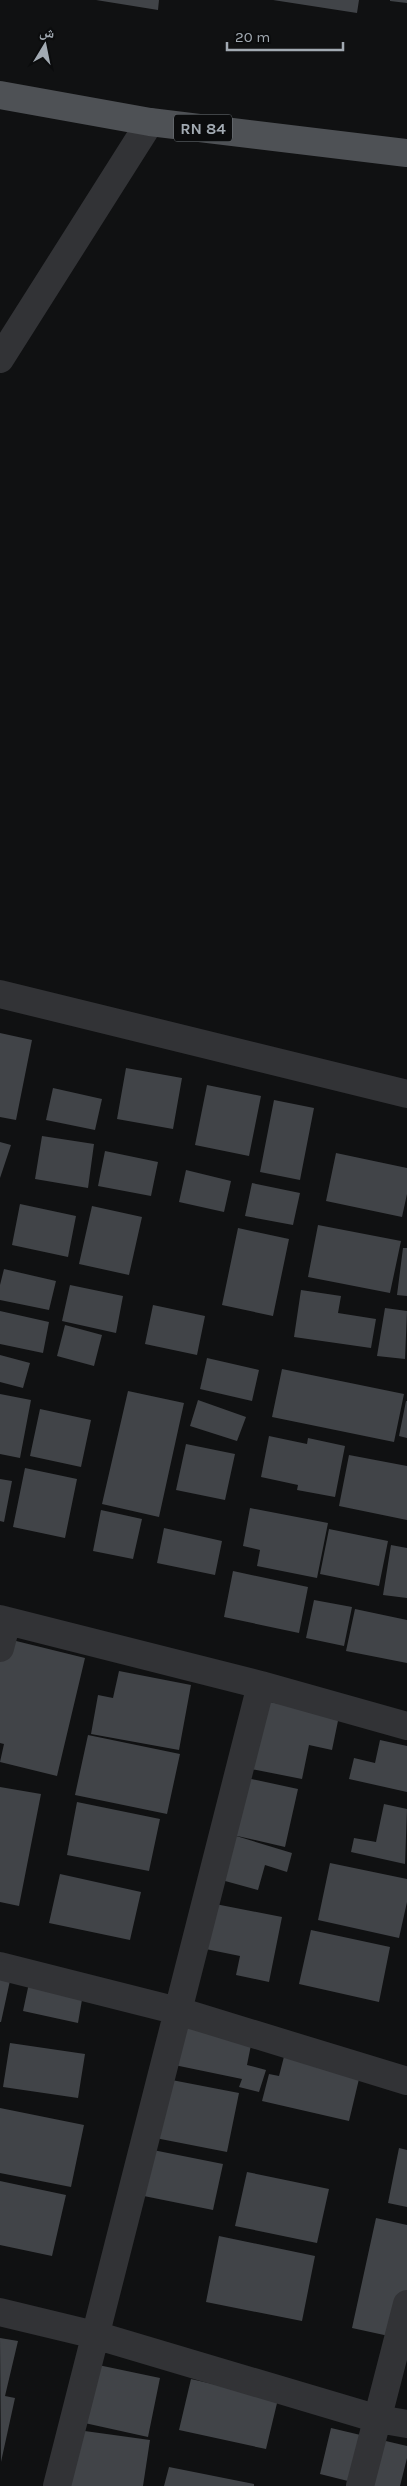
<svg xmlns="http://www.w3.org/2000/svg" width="407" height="2486" font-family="Karla,'Noto Naskh Arabic',sans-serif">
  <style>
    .building { fill: #414448 }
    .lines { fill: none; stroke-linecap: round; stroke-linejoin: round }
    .street { stroke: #323336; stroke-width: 28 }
    .primary { stroke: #4e5155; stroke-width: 28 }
    .labels { text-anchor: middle; stroke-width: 4; stroke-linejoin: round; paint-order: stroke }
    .shield { fill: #0b0c0d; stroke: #757b80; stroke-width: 1 }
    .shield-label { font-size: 16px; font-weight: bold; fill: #a2aab2 }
  </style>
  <rect width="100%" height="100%" fill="#101112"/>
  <path class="building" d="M96,0H159L158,10Z
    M273,0H359L357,13Z
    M390,0H407V3L390,1Z
    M0,1033L32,1040L16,1120L0,1117Z
    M126,1068L182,1078L173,1129L117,1119Z
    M207,1085L261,1096L249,1156L195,1145Z
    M53,1088L102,1099L95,1130L46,1120Z
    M274,1100L314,1108L300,1180L260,1172Z
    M42,1136L94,1144L88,1188L35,1179Z
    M0,1142L11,1145L0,1178Z
    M105,1151L158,1162L151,1196L98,1186Z
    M336,1153L407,1168V1194L402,1217L326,1201Z
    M186,1170L231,1181L224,1212L179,1202Z
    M252,1183L300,1193L293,1225L245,1216Z
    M20,1204L76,1216L68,1257L12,1245Z
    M92,1206L142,1217L129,1275L79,1264Z
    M318,1225L401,1241L390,1293L308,1277Z
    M238,1228L289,1239L273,1316L222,1305Z
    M403,1248H407V1296L397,1295Z
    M4,1269L56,1281L49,1310L0,1300V1285Z
    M70,1285L123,1296L116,1333L62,1321Z
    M301,1290L341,1296L338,1313L376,1319L371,1348L294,1337Z
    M153,1305L205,1316L197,1355L145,1344Z
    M385,1308L407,1311L405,1359L377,1356Z
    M0,1311L49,1322L43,1353L0,1344Z
    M65,1325L102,1335L94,1366L57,1356Z
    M0,1355L30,1363L23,1388L0,1382Z
    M207,1358L259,1370L252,1401L200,1389Z
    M282,1369L404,1394L394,1442L272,1417Z
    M128,1391L184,1403L159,1517L102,1504Z
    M0,1394L31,1400L20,1458L0,1454Z
    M198,1400L246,1417L237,1441L190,1426Z
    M406,1401H407V1438L399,1436Z
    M40,1409L91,1420L81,1467L30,1456Z
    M269,1436L307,1444L308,1438L345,1446L335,1497L297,1490L298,1485L261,1477Z
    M186,1444L235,1454L225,1500L176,1490Z
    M349,1455L407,1466V1520L339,1506Z
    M25,1468L77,1479L65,1538L13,1527Z
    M0,1479L12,1481L4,1522L0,1521Z
    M250,1508L328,1523L317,1578L257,1566L260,1550L243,1546Z
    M101,1510L142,1519L133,1559L93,1551Z
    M164,1528L222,1541L215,1575L157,1563Z
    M329,1529L388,1541L379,1586L320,1574Z
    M391,1545L407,1548V1598L383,1595Z
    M233,1571L308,1587L299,1633L224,1617Z
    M314,1600L352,1607L344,1646L306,1638Z
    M355,1609L407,1620V1663L346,1651Z
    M0,1637L85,1658L57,1776L0,1762L4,1744L0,1743Z
    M119,1671L191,1685L179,1750L91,1734L98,1695L113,1698Z
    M250,1698L339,1716L332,1750L309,1745L302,1779L236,1766Z
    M88,1735L180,1754L167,1814L75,1795Z
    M380,1740L407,1746V1792L349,1779L354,1758L375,1763Z
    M233,1775L298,1789L285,1847L233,1835L292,1853L287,1872L265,1865L258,1890L207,1876Z
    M0,1787L41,1794L19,1906L0,1902Z
    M77,1802L160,1819L149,1871L67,1855Z
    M384,1804L407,1809L405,1864L351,1852L354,1838L376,1842Z
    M330,1863L407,1879V1902L399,1938L318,1920Z
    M60,1874L141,1892L130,1940L49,1923Z
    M200,1901L282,1917L269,1982L236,1975L240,1956L191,1946Z
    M311,1930L390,1947L379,2002L299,1984Z
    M0,1974L11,1976L1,2022H0Z
    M29,1983L83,1994L78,2023L23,2011Z
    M165,2012L254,2030L247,2065L266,2070L259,2092L239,2087L242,2079L155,2061Z
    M288,2041L364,2058L349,2121L262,2101L269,2074L279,2076Z
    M10,2043L85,2054L78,2098L3,2087Z
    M151,2076L239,2093L227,2152L140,2135Z
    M0,2108L84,2125L71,2187L0,2173Z
    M138,2147L223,2164L213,2210L129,2193Z
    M399,2148L407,2150V2207L388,2203Z
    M247,2172L329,2189L317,2243L235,2226Z
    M0,2181L66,2195L52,2256L0,2245Z
    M376,2218L407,2225V2340L352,2328Z
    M219,2236L315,2256L302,2321L206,2302Z
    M0,2338L18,2341L5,2396L15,2398L1,2462Z
    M84,2362L160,2378L148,2437L71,2420Z
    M191,2379L278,2399L266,2449L179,2430Z
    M63,2428L150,2440L143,2486H65Z
    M331,2428L407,2446V2458L400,2486H368L320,2474Z
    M169,2467L254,2484V2486H164Z"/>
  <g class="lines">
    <path class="street" d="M0,359L150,122
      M0,994L407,1094
      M0,1619L261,1685L407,1726
      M0,1648L7,1621
      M0,1966L178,2011L407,2081
      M0,2312L95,2335L378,2419L407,2424
      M57,2486L261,1685
      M360,2486L407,2304"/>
    <path class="primary" d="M0,95L150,122L407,153"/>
  </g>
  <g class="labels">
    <rect class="shield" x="174" y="114.5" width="58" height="27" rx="4"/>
    <g class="shield-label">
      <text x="203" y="134">RN 84</text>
    </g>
  </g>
  <g transform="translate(45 45) rotate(10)" stroke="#0b0c0d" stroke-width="4" paint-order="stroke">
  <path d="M0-4L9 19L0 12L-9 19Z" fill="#a2aab2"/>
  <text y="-8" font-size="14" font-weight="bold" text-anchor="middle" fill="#a2aab2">ش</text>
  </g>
  <path d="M227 42v8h116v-8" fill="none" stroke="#a2aab2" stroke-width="2.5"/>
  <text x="235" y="42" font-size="15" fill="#a2aab2" stroke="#0b0c0d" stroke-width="4" paint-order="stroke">20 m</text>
</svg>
